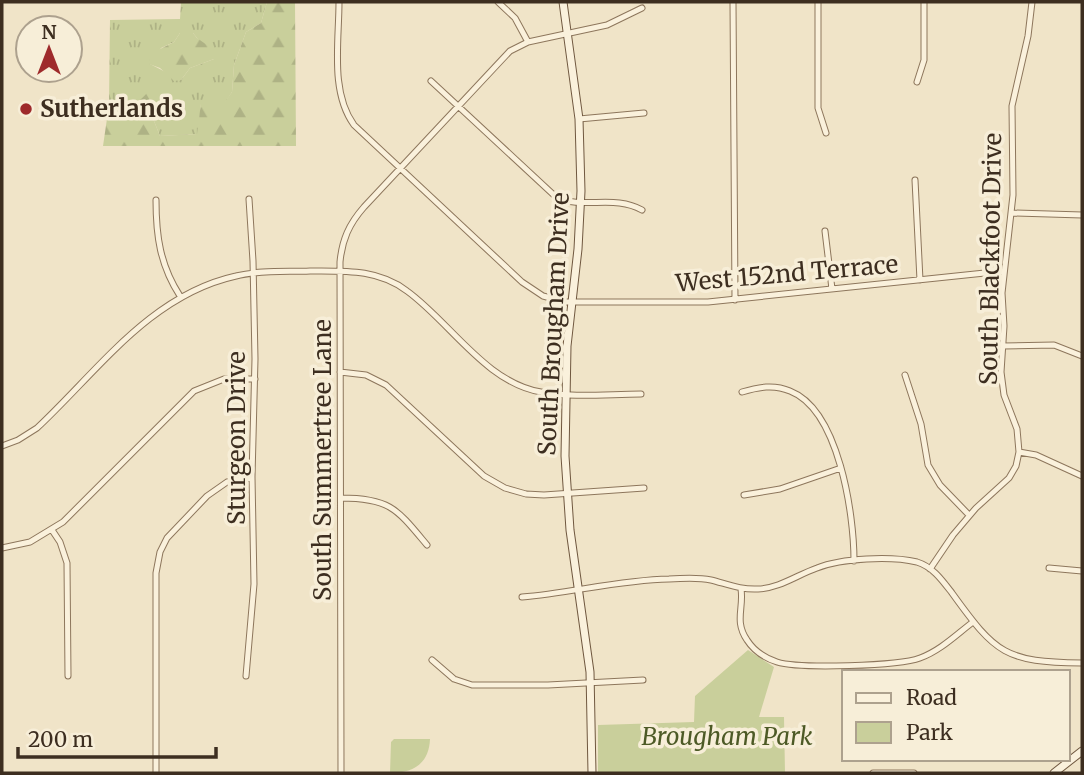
<svg xmlns="http://www.w3.org/2000/svg" width="1084" height="775" font-family="Merriweather,serif">
  <style>
    .grass { fill: url(#grass-tufts); fill-rule: evenodd }
    .forest { fill: url(#forest-firs) }
    .park { fill: #c9cf9b }
    .lines { fill: none; stroke-linecap: round; stroke-linejoin: round }
    .street-casing { stroke: #8d765c; stroke-width: 7 }
    .secondary-casing { stroke: #6f573f; stroke-width: 9 }
    .street { stroke: #faf1dc; stroke-width: 5 }
    .secondary { stroke: #faf1dc; stroke-width: 7 }
    .poi-dot { fill: #9e2a2b; stroke: #f7eed8; stroke-width: 2.5 }
    .labels { text-anchor: middle; stroke-width: 7; stroke-linejoin: round; paint-order: stroke }
    .poi-label { font-size: 24px; font-weight: bold; fill: #3d2e20; stroke: #f7eed8; text-anchor: start }
    .street-label { font-size: 24px; fill: #3d2e20; stroke: #f7eed8 }
    .park-label { font-size: 24px; font-style: italic; fill: #4d5a26; stroke: #f7eed8 }
  </style>
  <defs>
    <pattern id="grass-tufts" width="24" height="20" patternUnits="userSpaceOnUse" patternTransform="scale(1.75)"><rect width="24" height="20" fill="#c9cf9b"/><path d="M3 7l-1-3M5 7V3M7 7l1-3M15 17l-1-3M17 17v-4M19 17l1-3" fill="none" stroke="#aeb285"/></pattern>
    <pattern id="forest-firs" width="22" height="20" patternUnits="userSpaceOnUse" patternTransform="scale(1.75)"><rect width="22" height="20" fill="#c9cf9b"/><path d="M5 1l3.5 6h-7zM16 11l3.5 6h-7z" fill="#aeb285"/></pattern>
  </defs>
  <rect width="100%" height="100%" fill="#f0e4c8"/>
  <path class="grass" d="M181,2H267L261,23L246,32L234,65L232,92L225,103L201,104L198,134L160,136L152,116L139,103L122,108L109,105L110,20L180,19ZM180,33H193L214,59L190,68L181,80L150,64L161,48L174,42Z"/>
  <path class="forest" d="M267,2H295L296,146H103L109,105C132,109 138,104 152,87L169,94L172,100L152,116L160,136L197,134L201,103H224L232,92L234,65L246,32L261,23Z
    M180,33H193L197,38L214,50V59L190,68L181,80L174,81L160,68L149,64L150,54L174,42Z"/>
  <path class="park" d="M748,650L774,667L759,717H784L785,773H598V725L694,722L695,696Z
    M394,739H430C429,764 413,773 390,773L391,742Z"/>
  <g class="lines">
    <g class="street-casing">
      <path id="street" d="M339,2C339,42 330,92 354,125L522,282L543,296L566,302H708L1004,271
        M498,2L515,18L528,42
        M733,2L735,300
        M818,2V108L826,133
        M431,81L556,197C583,210 614,194 642,210
        M917,82L924,60V2
        M579,119L644,113
        M915,180L920,280
        M156,200C156,236 160,265 180,296
        M1012,213L1082,215
        M825,231L832,289
        M1003,346L1054,345L1082,356
        M340,372L366,375L386,385L484,476L505,488L526,494L544,495L644,488
        M905,375L921,424L928,465L940,485L969,515
        M742,392C758,387 774,384 790,391C839,410 854,514 854,561
        M2,446L18,440L37,428C98,371 150,295 236,276C260,270 286,272 310,271C345,271 378,269 407,291C450,322 486,383 541,392C573,398 609,394 641,394
        M1019,452L1036,455L1082,476
        M744,495L780,489L841,468
        M341,498C390,498 397,509 427,545
        M52,530L60,542L67,563L68,676
        M2,548L30,542L63,522L194,391L224,379H255
        M1049,568L1082,571
        M930,569L953,535L976,508L1009,478L1016,466L1019,452L1017,429L1004,395L1001,372L1004,326L1002,293L1013,195L1012,106L1028,36L1032,2
        M741,589C744,608 734,621 747,640C754,651 765,658 777,662C799,669 899,666 920,658C940,651 957,634 973,622
        M522,597C571,593 619,580 669,579C683,578 698,577 711,580C727,584 741,590 758,589C780,588 797,575 817,568C842,558 891,556 917,562C933,567 942,580 952,593C996,654 1005,662 1082,663
        M432,660L454,679L472,685H548L643,680
        M246,676L254,584L252,477L255,359L253,261L249,199
        M156,773V573L160,552L167,538L207,496L227,482L252,477
        M341,773L340,262C342,240 349,224 364,207L510,51L528,42L607,25L642,8
        M873,773H914"/>
    </g>
    <g class="secondary-casing">
      <path id="secondary" d="M563,2L579,119L581,191L578,249L567,346L565,456L570,530L590,672L592,773
        M1054,773L1082,751"/>
    </g>
    <use href="#street" class="street"/>
    <use href="#secondary" class="secondary"/>
  </g>
  <circle class="poi-dot" cx="26" cy="109" r="7"/>
  <g class="labels">
    <g class="poi-label">
      <text x="40" y="117">Sutherlands</text>
    </g>
    <g class="street-label">
      <text transform="translate(991 259) rotate(-89)" y="8">South Blackfoot Drive</text>
      <text transform="translate(787 274) rotate(-5)" y="8">West 152nd Terrace</text>
      <text transform="translate(554 324) rotate(-87)" y="8">South Brougham Drive</text>
      <text transform="translate(237 438) rotate(-90)" y="8">Sturgeon Drive</text>
      <text transform="translate(323 460) rotate(-90)" y="8">South Summertree Lane</text>
    </g>
    <g class="park-label">
      <text x="727" y="745">Brougham Park</text>
    </g>
  </g>
  <rect width="1084" height="775" fill="none" stroke="#3d2e20" stroke-width="7"/>
  <rect x="842" y="670" width="228" height="91" fill="#f7eed8" stroke="#ada18e" stroke-width="2"/>
  <rect x="856" y="693" width="35" height="10" fill="#faf1dc" stroke="#ada18e" stroke-width="2"/>
  <text x="906" y="705" font-size="21" fill="#3d2e20">Road</text>
  <rect x="856" y="722" width="35" height="21" fill="#c9cf9b" stroke="#ada18e" stroke-width="2"/>
  <text x="906" y="740" font-size="21" fill="#3d2e20">Park</text>
  <g transform="translate(49 49)"><circle r="33" fill="#f7eed8" stroke="#ada18e" stroke-width="2"/>
  <path d="M0-5L12 26L0 18L-12 26Z" fill="#9e2a2b"/>
  <text y="-10" font-size="19" font-weight="bold" text-anchor="middle" fill="#3d2e20">N</text>
  </g>
  <path d="M18 747v10h198v-10" fill="none" stroke="#3d2e20" stroke-width="3.5"/>
  <text x="28" y="747" font-size="21" fill="#3d2e20" stroke="#f7eed8" stroke-width="5" paint-order="stroke">200 m</text>
</svg>
